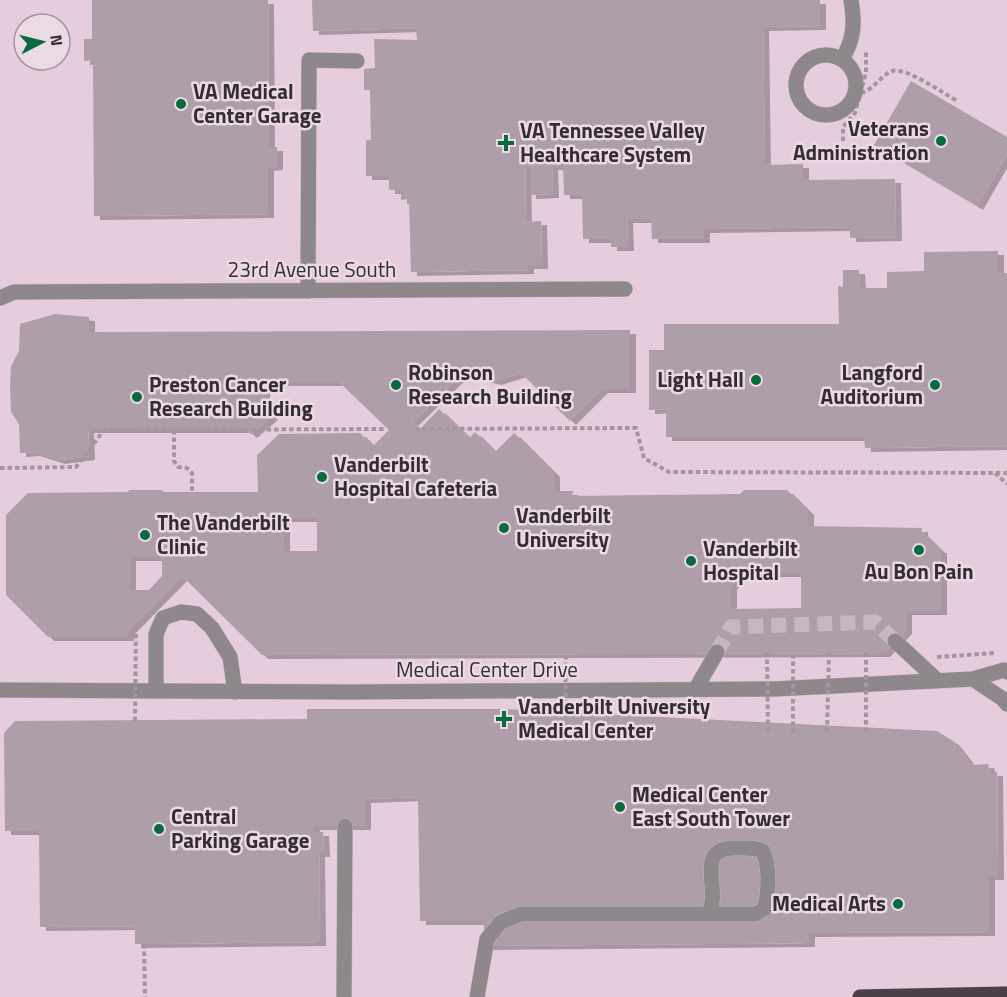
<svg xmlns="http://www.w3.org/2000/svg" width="1007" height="997" font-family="'Titillium Web',sans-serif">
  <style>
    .built { fill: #e5cddd; fill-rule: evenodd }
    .building { fill: #ae9ea9; fill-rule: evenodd; filter: url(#shadow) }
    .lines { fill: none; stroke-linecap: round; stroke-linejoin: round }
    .minor-tunnel { stroke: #c6b7c2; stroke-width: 15; stroke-dasharray: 15 8; stroke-linecap: butt }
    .minor-casing { stroke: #c6b7c2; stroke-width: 16 }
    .major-casing { stroke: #c6b7c2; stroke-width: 16 }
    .path { stroke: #a3969f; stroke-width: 4; stroke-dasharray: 4.5 3; stroke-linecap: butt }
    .minor { stroke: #8e878b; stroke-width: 15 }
    .major { stroke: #4b4048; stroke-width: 15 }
    .path-bridge { stroke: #a3969f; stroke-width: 4; stroke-dasharray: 4.5 3; stroke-linecap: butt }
    .poi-dot { fill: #086b40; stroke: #ebdae6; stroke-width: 2 }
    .labels { text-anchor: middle; stroke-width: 5; stroke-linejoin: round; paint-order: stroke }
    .poi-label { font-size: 21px; font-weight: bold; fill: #342d32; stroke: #ebdae6; text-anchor: start }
    .street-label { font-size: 21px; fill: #342d32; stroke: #ebdae6 }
  </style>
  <defs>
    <filter id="shadow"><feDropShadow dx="6" dy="4" stdDeviation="0" flood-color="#0004"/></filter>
  </defs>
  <rect width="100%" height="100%" fill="#ebdae6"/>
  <path class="built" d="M0,0H1007V997H0ZM24,24H60V60H24Z"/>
  <path class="building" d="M92,0H268L269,147H277V166L268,167V214L94,216L93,60L84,61V39H92Z
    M312,0H820V26L763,27L765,165L803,164V180L895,179L896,237L850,238V227L704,229V239H652L651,219H627L628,247H611V239H583L582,195H564L563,166H552L553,194L530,195V166H525L526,222L541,221L542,265H528V270L411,272L409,199L401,200V190H389V176H366V140H371L370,90H364V69L375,68L374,39L417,40L416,28L313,31Z
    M911,81L1007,137V154L977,206L874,145Z
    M998,251V273H1007V446L865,448L864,437H666V409L649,410V350H664V324H839L838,286L843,287V270H859L860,287H864V288H887V272L924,271V252Z
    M55,314L89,317V332L630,330V389H602L570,421L521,373L495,381L463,373L412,422L420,429L439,409L469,438L475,432L495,452L514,433L554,473V491H573L572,496L740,494L744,490H787L808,511V526L922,528V532L939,549H941V611H906V630L884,653L262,655L182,576L128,631V637H48L6,595V515L28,493L127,492L130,490H161L164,492H258L257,455L279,434L360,433L373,446L389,430L339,382H264V409L272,416L251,434L245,429H88L89,456L59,460L34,452L20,453L19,424L11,412L10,386L11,366L19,351L20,324ZM284,518H317V551H284ZM130,557H160L162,559V576L149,590H130ZM743,573H801V608L731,609V586Z
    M307,709H503L937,731L953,741L972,765L988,764L990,772H997L998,876H989V932L809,933V943L484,946V921H420L418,797L365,799V826H314V832H323L324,853H319L320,942L135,944V926L40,927L39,831H5L4,733L15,721L307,719Z"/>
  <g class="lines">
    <path class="minor-tunnel" d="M717,652L731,627L875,622L895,641"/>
    <g class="minor-casing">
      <path id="minor" d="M796 85a30 30 0 1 1 60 0a30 30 0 1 1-60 0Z
        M842,59C854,40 855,23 851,0
        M308,291L309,60L357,61
        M0,298L14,292L625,289
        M895,641L937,680
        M973,679L1004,670L1007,672
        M0,690L351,692L774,689L973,679L1003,699L1007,704
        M695,690L717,652
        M156,691V634L163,618L181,612L197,614L212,628L230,657L235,692
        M344,997L345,826
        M477,997L487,939L501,922L521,914H756L764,909C769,893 770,867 763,851C754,847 746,848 736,848C692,847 723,891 708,914"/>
    </g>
    <g class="major-casing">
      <path id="major" d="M860,997L1007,994"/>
    </g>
    <path class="path" d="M861,93C875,89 881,75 892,71C904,66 945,94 957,101
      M843,141V127L855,113L866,72V51
      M415,429L636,428L644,458L669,472L1007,473
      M174,430V461L178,467L187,468L192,473V493
      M0,468L76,467L104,430L385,429
      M995,473L1007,484
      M937,657L995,653
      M144,944L145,997"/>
    <use href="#minor" class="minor"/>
    <use href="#major" class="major"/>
    <path class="path-bridge" d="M767,652L768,733
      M793,654V733
      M565,712L566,652
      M135,721L136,623
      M827,732L829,652
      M866,732V652"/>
  </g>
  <g class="poi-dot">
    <circle cx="181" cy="104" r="6"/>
    <circle cx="941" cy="141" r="6"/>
    <path d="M503 134h6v6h6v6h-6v6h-6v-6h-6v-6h6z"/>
    <circle cx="756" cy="380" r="6"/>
    <circle cx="396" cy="385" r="6"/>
    <circle cx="935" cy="385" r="6"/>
    <circle cx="137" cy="397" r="6"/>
    <circle cx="322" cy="477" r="6"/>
    <circle cx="504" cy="528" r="6"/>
    <circle cx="145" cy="535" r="6"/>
    <circle cx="919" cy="550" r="6"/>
    <circle cx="691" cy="561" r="6"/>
    <path d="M501 710h6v6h6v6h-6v6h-6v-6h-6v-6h6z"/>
    <circle cx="620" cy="807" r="6"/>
    <circle cx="159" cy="829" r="6"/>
    <circle cx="898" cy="904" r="6"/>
  </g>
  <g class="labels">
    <g class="poi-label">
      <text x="193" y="99">VA Medical<tspan x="193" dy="24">Center Garage</tspan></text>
      <text x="929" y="136" text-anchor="end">Veterans<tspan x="929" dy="24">Administration</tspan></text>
      <text x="520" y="138">VA Tennessee Valley<tspan x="520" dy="24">Healthcare System</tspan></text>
      <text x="408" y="380">Robinson<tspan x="408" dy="24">Research Building</tspan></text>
      <text x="923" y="380" text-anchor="end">Langford<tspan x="923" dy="24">Auditorium</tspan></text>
      <text x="744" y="387" text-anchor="end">Light Hall</text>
      <text x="149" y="392">Preston Cancer<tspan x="149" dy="24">Research Building</tspan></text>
      <text x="334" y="472">Vanderbilt<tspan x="334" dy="24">Hospital Cafeteria</tspan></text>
      <text x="516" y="523">Vanderbilt<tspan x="516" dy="24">University</tspan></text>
      <text x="157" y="530">The Vanderbilt<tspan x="157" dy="24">Clinic</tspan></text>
      <text x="703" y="556">Vanderbilt<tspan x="703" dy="24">Hospital</tspan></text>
      <text x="919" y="579" text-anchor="middle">Au Bon Pain</text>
      <text x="518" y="714">Vanderbilt University<tspan x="518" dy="24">Medical Center</tspan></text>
      <text x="632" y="802">Medical Center<tspan x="632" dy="24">East South Tower</tspan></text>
      <text x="171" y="824">Central<tspan x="171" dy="24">Parking Garage</tspan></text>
      <text x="886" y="911" text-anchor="end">Medical Arts</text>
    </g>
    <g class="street-label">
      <text x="312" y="277">23rd Avenue South</text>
      <text x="487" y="677">Medical Center Drive</text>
    </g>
  </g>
  <g transform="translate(42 42) rotate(83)"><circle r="28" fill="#ebdae6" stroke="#a2959e" stroke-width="1.5"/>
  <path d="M0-4.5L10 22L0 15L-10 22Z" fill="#086b40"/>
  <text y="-9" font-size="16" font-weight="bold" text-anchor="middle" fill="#342d32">N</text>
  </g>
</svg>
